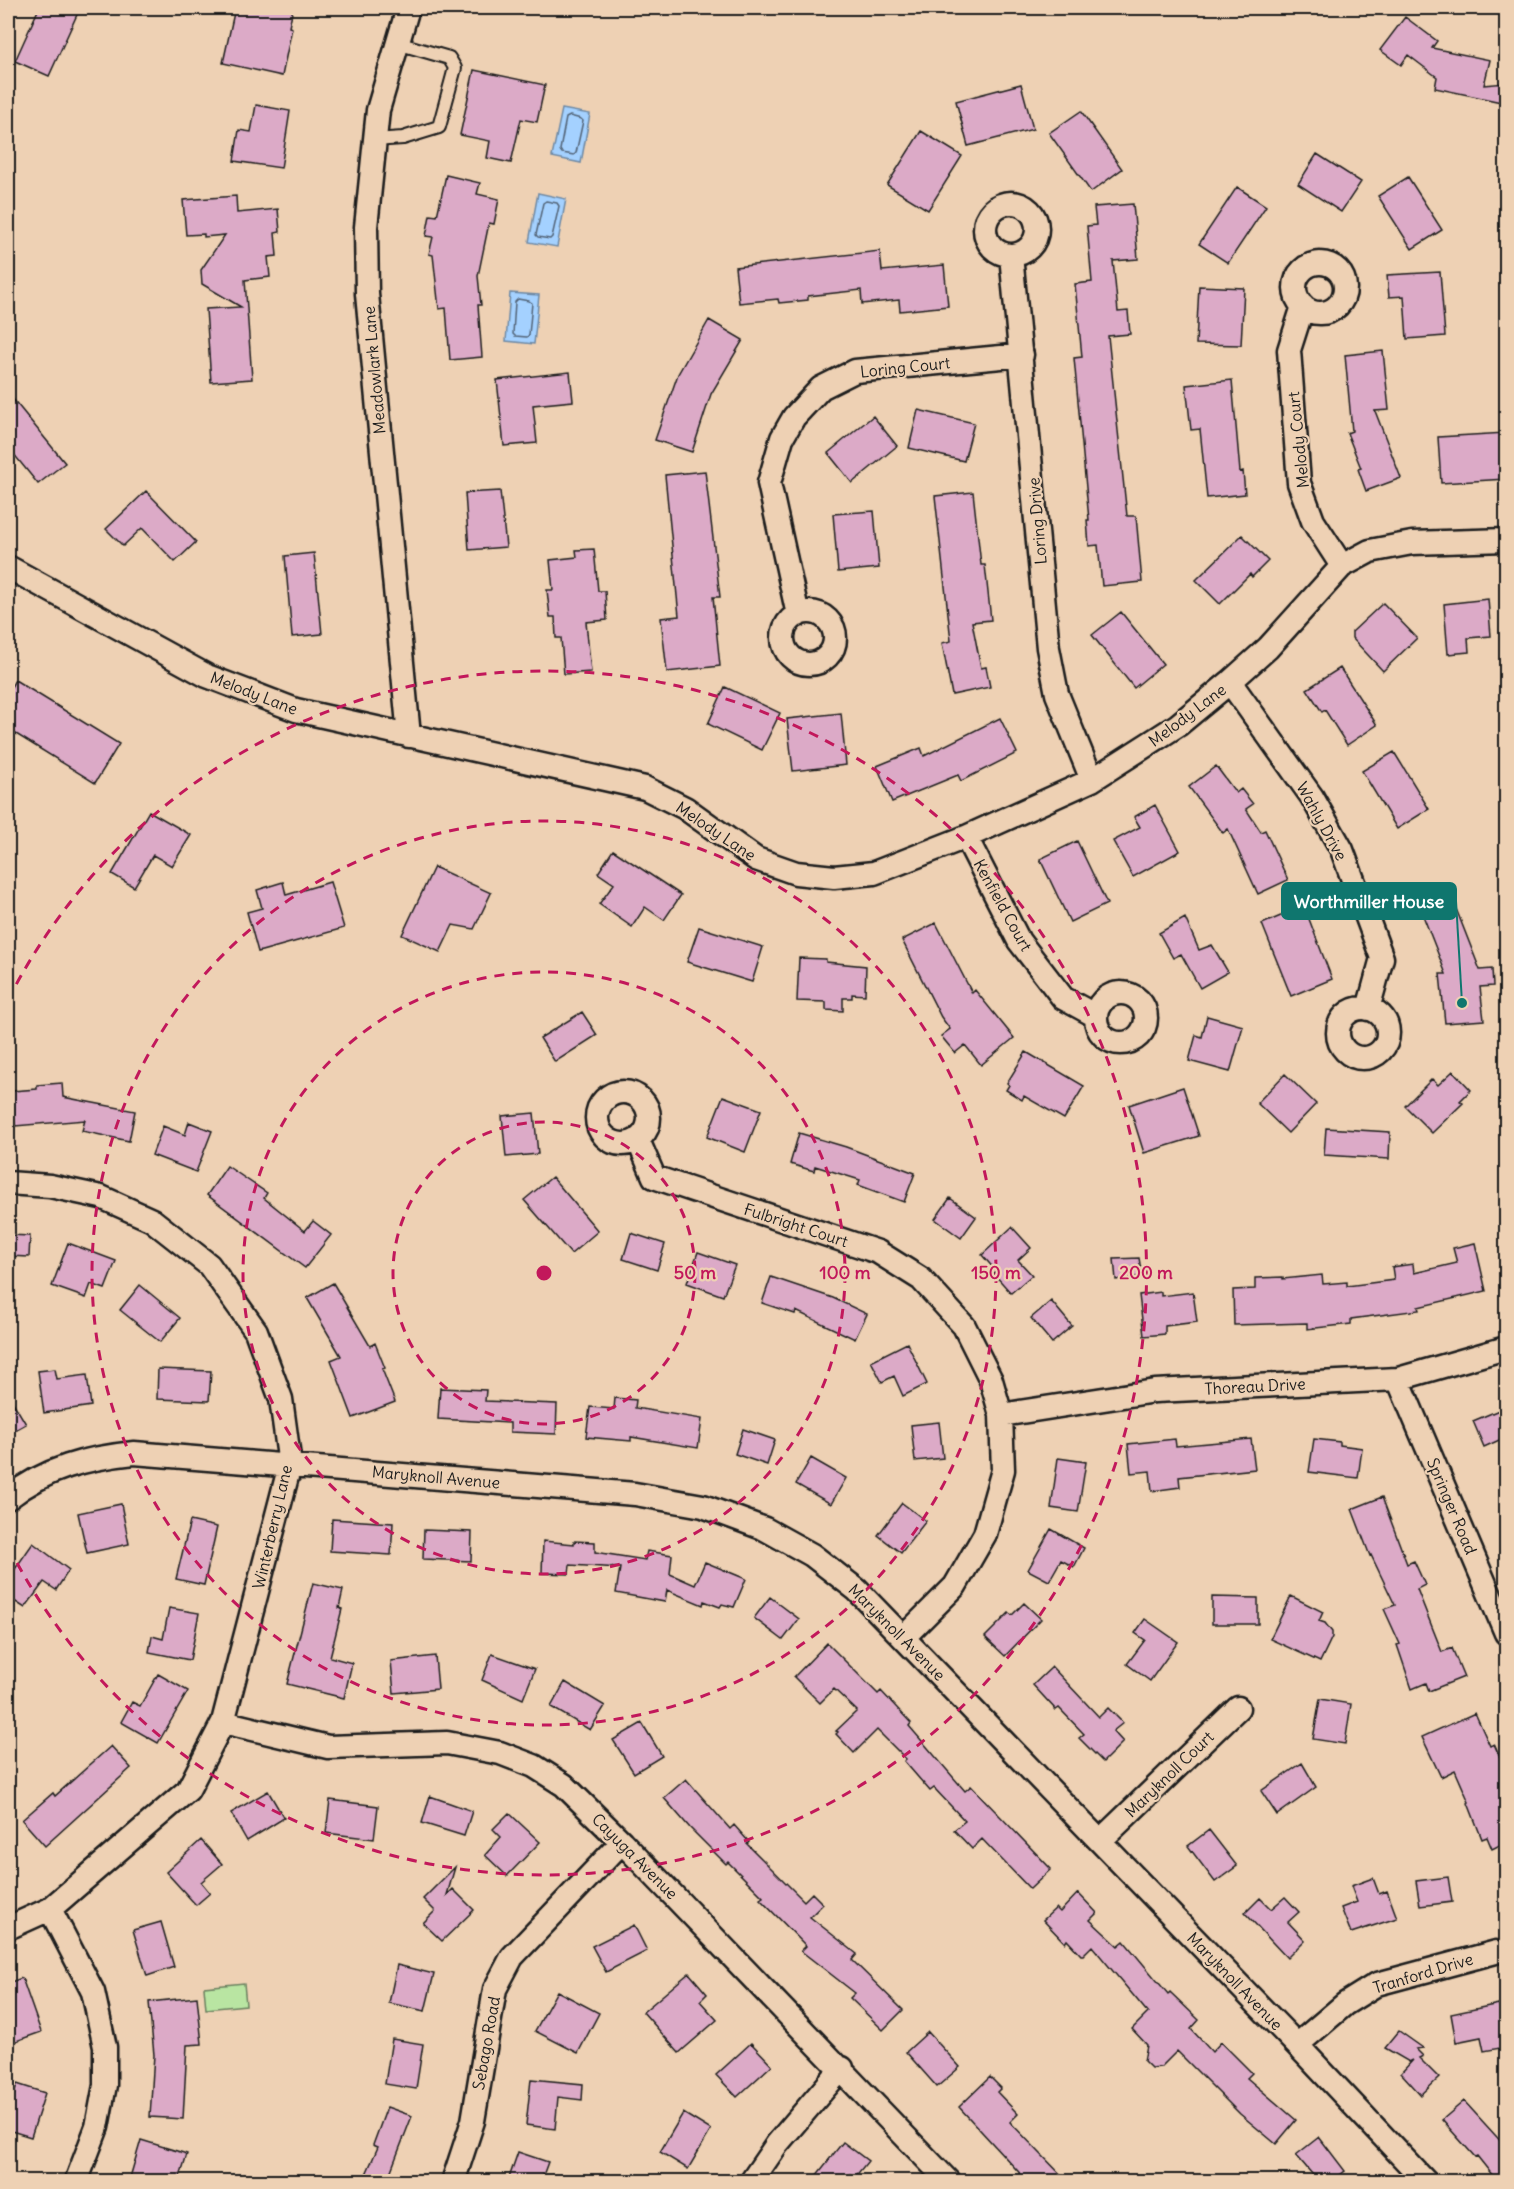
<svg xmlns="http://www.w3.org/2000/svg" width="1514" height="2189" font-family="Delius,sans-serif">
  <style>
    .green { fill: #b9e5a2; stroke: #6a805f; stroke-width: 1.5 }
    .water { fill: #a4d1ff; stroke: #6e89a4; stroke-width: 1.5 }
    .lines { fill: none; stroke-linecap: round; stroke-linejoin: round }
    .shore { stroke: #526477; stroke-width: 1.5 }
    .building { fill: #dcaac7; stroke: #1c1c1c; stroke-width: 1.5 }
    .service-casing { stroke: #1c1c1c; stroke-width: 16 }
    .minor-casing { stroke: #1c1c1c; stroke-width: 27 }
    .service { stroke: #eed1b4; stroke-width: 12 }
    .minor { stroke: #eed1b4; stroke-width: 22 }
    .ring { fill: none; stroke: #c2185b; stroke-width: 3; stroke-dasharray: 10 8 }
    .labels { text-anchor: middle; stroke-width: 4.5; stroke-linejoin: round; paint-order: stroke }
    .street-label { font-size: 16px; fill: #1c1c1c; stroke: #eed1b4 }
    .centre { fill: #c2185b; stroke: #eed1b4; stroke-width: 3 }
    .ring-label { font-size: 18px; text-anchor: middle; font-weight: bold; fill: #c2185b; stroke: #eed1b4; stroke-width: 4.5; stroke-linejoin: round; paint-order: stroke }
    .leader { fill: none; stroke: #0f766e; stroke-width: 2 }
    .callout-dot { fill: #0f766e; stroke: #eed1b4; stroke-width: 2 }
    .callout { fill: #0f766e; stroke: #0f766e; stroke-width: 2 }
    .callout-label { font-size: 18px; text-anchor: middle; font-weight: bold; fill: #fff }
  </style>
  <rect width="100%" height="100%" fill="#eed1b4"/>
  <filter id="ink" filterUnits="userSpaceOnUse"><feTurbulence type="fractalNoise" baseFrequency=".0167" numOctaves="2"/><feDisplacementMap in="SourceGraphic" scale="12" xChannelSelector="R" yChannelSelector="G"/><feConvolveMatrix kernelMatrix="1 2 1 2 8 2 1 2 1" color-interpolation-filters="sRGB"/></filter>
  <g filter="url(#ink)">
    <path class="green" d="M244,1983L246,2005L206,2009L204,1987Z"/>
    <path class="water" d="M562,109L590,114L581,163L552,157Z
      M538,193L566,199L557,247L529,242Z
      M510,293L539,295L534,344L506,341Z"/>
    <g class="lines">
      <path class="shore" d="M570,116L581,119L583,121L576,153L574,155L562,153L560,150L566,118Z
        M546,201L557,203L559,206L552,237L550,239L538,237L536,235L543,203Z
        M518,299L529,301L532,303L529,335L527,337L515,336L513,334L515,302Z"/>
    </g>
    <path class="building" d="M39,8H80L49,76L15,61Z
      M235,8H293L289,27L292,28L282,76L223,63Z
      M1405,17L1437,41L1432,48L1490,60L1484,85L1506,83V103L1435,88L1437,77L1408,55L1401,65L1380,50Z
      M474,70L545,85L537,122L521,119L511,163L487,158L490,141L460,135Z
      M1021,84L1033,129L968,146L956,101Z
      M256,105L290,111L281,168L234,161L239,130L251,132Z
      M1081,111L1122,169L1091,192L1049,133Z
      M921,131L962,156L928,210L887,185Z
      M1317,154L1361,182L1341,212L1298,184Z
      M446,175L480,183L477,194L499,199L494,224L489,223L478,276L481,305H478L482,357L450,360L446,308L439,309L433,255L429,254L433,237L426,236L430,215L437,216Z
      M1408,177L1442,230L1412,249L1378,196Z
      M1237,187L1266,206L1228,263L1199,244Z
      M236,196L237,213L278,209L280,232L275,233L277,256L268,257L270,277L245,280L252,379L211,382L206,309L241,307L202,284L201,270L225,235L204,237V234L186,235L183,200Z
      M1133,204L1138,259L1113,261L1118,312L1128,311L1130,334L1108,336L1127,516H1136L1142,582L1102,586L1098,545L1089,546L1087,520H1089L1074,358L1082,357L1075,284L1092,282L1087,226L1096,225L1094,207Z
      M880,251L882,271L944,265L948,306L900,311L899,300L862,304L861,290L808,296V300L779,303L778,299L739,303L735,267Z
      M1440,272L1445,336L1407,339L1404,296L1389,297L1387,275Z
      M1199,286L1244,288L1241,345L1196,344Z
      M709,320L743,340L711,394L692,452L655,440L678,374Z
      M1383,351L1389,410L1375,411L1401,478L1366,491L1358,469L1361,468L1347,433L1352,431L1345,355Z
      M570,372L573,401L533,405L537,443L504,446L497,380Z
      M1232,380L1240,472L1243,471L1245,494L1207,498L1200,429L1191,430L1186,385Z
      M8,393L65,463L38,484L8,447Z
      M918,410L974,423L964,461L909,448Z
      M873,416L897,446L852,483L828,453Z
      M1506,433V479L1441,483L1438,437Z
      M705,471L720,597H713L720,666L667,672L661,618L679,616L665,475Z
      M146,491L196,542L175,562L142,528L123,546L106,529Z
      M500,491L506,547L469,550L465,493Z
      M973,492L981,565H985L991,620L972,622L981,668L986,667L990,687L952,695L942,643L951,641L935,496Z
      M874,511L879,568L838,572L833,514Z
      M1242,535L1268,561L1252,577L1250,574L1220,604L1196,580Z
      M594,549L598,591H605L607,620L586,622L591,672L564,674L561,638H556L555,617H550L547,590H553L550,560L577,557L576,550Z
      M314,553L322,634L292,637L285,556Z
      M1488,599L1491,636L1468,638L1469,652L1448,654L1444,604Z
      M1383,603L1417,638L1383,671L1352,638V632Z
      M1121,612L1163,664L1134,688L1092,635Z
      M1340,668L1377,725L1347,745L1325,710L1322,712L1307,689Z
      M15,680L119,744L95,783L8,729V692Z
      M725,687L780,713L762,750L708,724Z
      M841,713L846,765L793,771L787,719Z
      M1000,718L1017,753L961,781L958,775L892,802L877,766L921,748L924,756Z
      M1394,752L1429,809L1397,829L1362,771Z
      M1216,766L1236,793L1241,789L1253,804L1246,809L1261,832L1265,830L1288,880L1258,894L1228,829L1223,833L1189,787Z
      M1155,805L1180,851L1133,877L1113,841L1140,827L1134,817Z
      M149,811L191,835L172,866L153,855L134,887L112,874Z
      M1077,841L1107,904L1070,922L1040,859Z
      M613,850L681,895L664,920L645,907L632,927L599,904L614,884L598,873Z
      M434,867L491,893L474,929L453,925L440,952L402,935Z
      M283,882L286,895L330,882L344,928L258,952L247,912L262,908L257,890Z
      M1453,901L1480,970L1492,969L1493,986L1480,987L1484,1020L1445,1023L1440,974H1446L1422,913Z
      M1304,906L1332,979L1291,996L1262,924Z
      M1185,918L1199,950L1212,945L1228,972L1200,988L1181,954L1173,958L1159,933Z
      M936,923L972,993L975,990L1014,1038L981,1065L965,1045L955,1053L941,1036L950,1029L941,1017L902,940Z
      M699,927L763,947L752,982L687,962Z
      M799,958L826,959V962L866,966L865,995L852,994V998H843V1011L826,1010V1002L797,1001Z
      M582,1012L597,1035L555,1062L540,1038Z
      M1207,1016L1243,1026L1230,1072L1189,1061L1196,1035L1202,1037Z
      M1026,1052L1084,1086L1064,1119L1024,1096L1022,1100L1006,1090L1009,1085L1007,1083Z
      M1453,1071L1471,1090L1460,1101L1463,1103L1432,1133L1405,1106L1432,1079L1438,1085Z
      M1285,1074L1316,1104L1288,1133L1257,1103Z
      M62,1083L63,1097L135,1111L129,1141L82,1131L85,1120L15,1126L12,1091L37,1089V1085Z
      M1183,1087L1199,1136L1144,1153L1129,1105Z
      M723,1096L761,1110L745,1152L707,1137Z
      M534,1113L538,1154L506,1157L502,1116Z
      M189,1122L212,1131L196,1172L152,1155L163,1126L185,1135Z
      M1326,1128L1390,1132L1389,1159L1324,1155Z
      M799,1133L846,1147L915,1173L904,1202L858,1185L860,1180L815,1166L814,1171L790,1164Z
      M227,1166L267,1193L264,1198L305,1231L313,1221L331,1235L305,1268L207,1195Z
      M552,1177L598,1231L571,1254L524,1200Z
      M950,1198L976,1217L961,1238L935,1219Z
      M1012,1227L1031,1248L1018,1260L1032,1275L1011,1293L994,1274L996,1271L982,1255Z
      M631,1233L665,1244L657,1270L623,1259Z
      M8,1235L30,1236L29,1257L8,1256Z
      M68,1243L116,1261L105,1289L91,1284L86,1298L52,1286Z
      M1475,1243L1486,1291L1418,1307L1419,1310L1351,1319V1324L1307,1329V1323L1234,1325L1233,1290L1255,1289V1278L1283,1277V1279L1322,1275L1323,1284L1347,1282V1286L1394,1280L1392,1267L1413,1264L1414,1273L1457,1263L1453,1248Z
      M698,1252L735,1265L723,1296L687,1283Z
      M1139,1258L1142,1276L1116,1280L1114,1259Z
      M771,1277L833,1298L867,1314L855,1339L796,1311L795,1314L762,1303Z
      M333,1283L370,1346L375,1343L385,1368L382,1369L395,1402L353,1418L331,1360L341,1356L307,1298Z
      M140,1285L180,1318L160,1342L120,1310Z
      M1161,1292V1296L1193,1292L1197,1322L1165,1326V1334L1144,1336L1139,1295Z
      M1051,1301L1072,1326L1052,1343L1031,1318Z
      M907,1343L927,1384L903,1396L894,1376L882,1382L871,1361Z
      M55,1369L57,1379L87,1375L91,1406L44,1413L38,1371Z
      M158,1369L211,1371L209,1401L157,1399Z
      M440,1388L486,1390L485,1401L557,1404L556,1434L510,1432V1423L438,1419Z
      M8,1394L26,1424L8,1434Z
      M615,1398L636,1400L635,1408L702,1419L698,1448L631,1437V1441L586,1437L590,1407L614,1409Z
      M1506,1409V1437L1484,1447L1473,1421L1499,1410L1500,1412Z
      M939,1422L943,1458L915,1461L911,1425Z
      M743,1429L775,1440L767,1465L735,1454Z
      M1175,1439L1176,1446L1251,1439L1255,1469L1179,1477L1180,1487L1152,1491L1150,1471L1131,1473L1128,1444Z
      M1314,1439L1340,1442V1445L1362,1448L1358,1478L1309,1472Z
      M811,1458L846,1478L831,1504L796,1484Z
      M1058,1458L1086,1462L1078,1512L1051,1508Z
      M1382,1497L1407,1564L1414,1561L1425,1585L1417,1589L1442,1652L1452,1648L1464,1677L1429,1691L1426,1683L1412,1689L1397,1645L1400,1644L1384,1609L1395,1605L1371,1555L1370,1556L1352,1509Z
      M902,1503L926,1521L901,1553L878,1535Z
      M121,1504L129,1544L87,1553L78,1513Z
      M332,1519L393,1523L391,1555L330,1551Z
      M190,1521L217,1527L204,1585L176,1579Z
      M1051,1529L1084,1548L1074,1567L1061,1560L1049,1581L1028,1570Z
      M424,1530L472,1532L471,1561L423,1559Z
      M543,1541L574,1544V1541L595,1542V1552L645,1560L647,1551L672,1555L670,1574L695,1585L705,1562L746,1579L734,1607L722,1604L720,1607L704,1601L703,1605L667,1590L665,1602L616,1593L620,1568L570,1565L569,1574L542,1573Z
      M33,1543L69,1570L56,1590L44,1582L25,1608L8,1597V1579Z
      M313,1583L343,1590L339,1608L342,1609L330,1657L352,1663L344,1698L287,1684Z
      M1291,1596L1323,1612L1319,1621L1325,1623L1332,1632V1637L1320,1662L1270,1639Z
      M770,1597L799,1619L783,1640L754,1618Z
      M1212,1597L1258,1598V1624H1212Z
      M1024,1603L1041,1619L1005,1656L985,1637L1009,1613L1012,1615Z
      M169,1608L199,1613L190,1660L149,1652L152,1636L163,1639Z
      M1145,1619L1178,1642L1150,1681L1127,1664L1145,1640L1135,1633Z
      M827,1643L878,1694L881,1691L911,1723L909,1726L965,1791L971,1786L1051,1869L1030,1889L982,1839L972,1849L954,1830L965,1821L934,1788L930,1791L904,1761L906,1759L877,1730L854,1753L836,1734L838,1732L836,1731L857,1711L834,1689L820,1703L794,1677Z
      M492,1654L535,1669L523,1699L482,1680Z
      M435,1656L438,1689L394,1693L391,1661Z
      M1052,1667L1099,1717L1108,1708L1123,1723L1113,1731L1123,1742L1103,1762L1079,1738L1084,1734L1059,1708L1056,1710L1033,1685Z
      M158,1674L188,1691L158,1743L121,1722L132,1702L140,1706Z
      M565,1682L605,1706L590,1730L551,1707Z
      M1320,1699L1351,1704L1345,1744L1313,1739Z
      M1475,1713L1490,1746L1494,1744L1506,1771V1842L1492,1849L1487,1837L1482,1839L1468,1803L1469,1802L1455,1770L1441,1777L1422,1737Z
      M642,1723L662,1756L634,1773L613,1740Z
      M111,1746L131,1768L45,1846L22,1820L53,1793L55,1796Z
      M1302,1763L1316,1787L1277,1815L1261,1791Z
      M686,1779L730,1829L734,1825L749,1842L747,1844L804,1901L812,1893L823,1904L810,1917L857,1954L852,1960L903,2010L883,2030L850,1998L855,1993L801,1951L806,1946L760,1899L763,1897L728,1862L726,1864L690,1828L664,1798Z
      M268,1791L284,1818L247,1841L231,1813Z
      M430,1796L472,1811L464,1836L422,1823Z
      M330,1800L378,1806L374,1839L326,1833Z
      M509,1813L540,1842L507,1876L485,1855L501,1837L493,1829Z
      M1209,1830L1237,1866L1215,1882L1188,1846Z
      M201,1840L222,1864L201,1882L210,1893L196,1905L166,1872Z
      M455,1867L447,1895L453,1889L474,1910L442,1941L423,1923L435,1911L423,1899Z
      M1448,1877L1452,1902L1420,1906L1416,1881Z
      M1373,1878L1379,1894L1387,1891L1397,1918L1351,1933L1341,1908L1357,1902L1351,1886Z
      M1078,1893L1097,1913L1090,1920L1118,1946L1124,1941L1168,1994L1170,1992L1199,2020L1191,2029L1212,2052L1221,2042L1252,2073L1247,2078L1296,2120L1276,2144L1240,2114L1177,2051L1161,2067L1151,2068L1144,2061L1147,2045L1132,2029L1148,2013L1092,1946L1083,1955H1081L1067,1940L1065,1943L1043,1920L1056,1908L1060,1912Z
      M1285,1897L1299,1912L1288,1922L1305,1940L1287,1958L1245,1913L1260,1898L1271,1909Z
      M161,1922L174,1967L147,1976L133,1930Z
      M634,1925L647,1951L606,1972L592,1946Z
      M397,1965L434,1974L425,2011L389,2003Z
      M689,1973L707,1994L700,2001L717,2020L679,2053L643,2012Z
      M22,1978L41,2032L8,2044V1983Z
      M557,1991L599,2013L578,2053L535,2031Z
      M197,1997L202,2044L187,2045L183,2119L150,2117L154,2055L149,2002Z
      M1499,2004L1506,2047L1484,2051L1481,2037L1456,2042L1451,2014Z
      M1399,2031L1423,2048L1416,2049L1423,2056L1419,2058L1439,2078L1421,2095L1401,2073L1413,2060L1409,2062L1385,2048Z
      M928,2032L960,2067L937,2087L906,2052Z
      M392,2039L423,2044L416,2089L385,2084Z
      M751,2043L772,2065L737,2097L716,2075Z
      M990,2077L1001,2088L997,2092L1018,2114L1010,2122L1067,2181H1027L959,2107Z
      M531,2079L583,2084L582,2100L558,2097L555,2129L526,2125Z
      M17,2084L45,2093L31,2137L8,2130V2113Z
      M1464,2101L1506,2147V2181H1497L1477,2156L1475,2157L1442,2120Z
      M387,2107L412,2116L387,2181H363L378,2147L373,2145Z
      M683,2113L711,2130L688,2169L660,2152Z
      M1319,2137L1345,2171L1332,2181H1318L1296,2155Z
      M141,2140L187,2154L179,2180L166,2177L164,2181H129Z
      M843,2142L868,2161L855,2177L851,2174L845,2181H812Z
      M518,2152L548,2162L541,2181H508Z"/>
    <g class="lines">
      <g class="service-casing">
        <path id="service" d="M374,140L403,138L439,127L455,68L449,58L397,43"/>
      </g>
      <g class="minor-casing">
        <path id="minor" d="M408,8L378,110L366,227L367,294L409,736
          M985 229a26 26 0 1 1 52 0a26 26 0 1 1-52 0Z
          M1011,255L1048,648L1057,694L1092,780
          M1295 288a25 25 0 1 1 50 0a25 25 0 1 1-50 0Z
          M1303,306L1289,350L1299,483L1313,521L1342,566
          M8,567L207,676L296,710L645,788L685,808L756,859L796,873L834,877L874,873L966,837L1092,780L1178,725L1230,682L1268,648L1342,566L1370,551L1412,543L1506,540
          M783 638a26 26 0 1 1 52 0a26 26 0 1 1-52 0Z
          M798,615L769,483L782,438L794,417L821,388L855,371L1022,355
          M1230,682L1312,797L1342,850L1382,958L1368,1009
          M966,837L1019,941L1063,998L1096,1016
          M1096 1018a25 25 0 1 1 50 0a25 25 0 1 1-50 0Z
          M1338 1033a25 25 0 1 1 50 0a25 25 0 1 1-50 0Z
          M597 1118a26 26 0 1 1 52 0a26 26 0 1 1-52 0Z
          M638,1140L654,1177L878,1252L921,1279L964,1326L991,1380L1001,1415L1003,1470L985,1534L955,1586L904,1637
          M8,1183L50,1186L101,1197L152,1220L209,1265L256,1331L281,1399L290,1465L223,1722L188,1790L50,1909L8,1928
          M1398,1379L1506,1633
          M1001,1415L1155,1391L1398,1379L1506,1348
          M8,1498C46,1468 87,1458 134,1453L635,1494L703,1506L765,1529L812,1555L857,1590L1297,2045L1426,2182
          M223,1722L328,1747L447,1743L500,1753L534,1766L564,1785L622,1842L949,2182
          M1100,1841L1238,1708
          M50,1909L93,1992L105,2047V2085L97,2127L76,2182
          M1297,2045L1345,2004L1377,1984L1496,1952
          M453,2182L473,2121L495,1989L512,1957L622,1842
          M751,2182L777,2144L842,2068"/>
      </g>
      <use href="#service" class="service"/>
      <use href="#minor" class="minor"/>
    </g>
  </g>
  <g class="ring">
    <circle cx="544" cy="1273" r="151"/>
    <circle cx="544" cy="1273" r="301"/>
    <circle cx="544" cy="1273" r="452"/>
    <path d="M8 1000A602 602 0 1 1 8 1546"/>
  </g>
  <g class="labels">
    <g class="street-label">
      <text transform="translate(905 367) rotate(-6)" y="6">Loring Court</text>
      <text transform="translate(374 370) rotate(-95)" y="6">Meadowlark Lane</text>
      <text transform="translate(1298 440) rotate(-96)" y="6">Melody Court</text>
      <text transform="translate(1037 521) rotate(-95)" y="6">Loring Drive</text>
      <text transform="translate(254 693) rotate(21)" y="6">Melody Lane</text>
      <text transform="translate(1187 715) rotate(-37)" y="6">Melody Lane</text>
      <text transform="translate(1322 821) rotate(61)" y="6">Wahly Drive</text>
      <text transform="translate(716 831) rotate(34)" y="6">Melody Lane</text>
      <text transform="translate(1003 905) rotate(61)" y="6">Kenfield Court</text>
      <text transform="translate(796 1225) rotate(18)" y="6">Fulbright Court</text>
      <text transform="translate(1255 1386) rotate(-3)" y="6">Thoreau Drive</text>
      <text transform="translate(436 1477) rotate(5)" y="6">Maryknoll Avenue</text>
      <text transform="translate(1452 1506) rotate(67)" y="6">Springer Road</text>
      <text transform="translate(272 1527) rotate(-77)" y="6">Winterberry Lane</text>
      <text transform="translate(897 1632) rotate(45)" y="6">Maryknoll Avenue</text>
      <text transform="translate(1169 1774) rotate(-44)" y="6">Maryknoll Court</text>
      <text transform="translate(635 1856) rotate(45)" y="6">Cayuga Avenue</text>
      <text transform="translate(1423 1973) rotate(-17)" y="6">Tranford Drive</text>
      <text transform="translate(1235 1981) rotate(46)" y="6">Maryknoll Avenue</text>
      <text transform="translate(486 2043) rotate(-80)" y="6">Sebago Road</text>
    </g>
  </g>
  <circle cx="544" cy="1273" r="9" class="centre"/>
  <g class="ring-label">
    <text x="695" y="1279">50 m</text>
    <text x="845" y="1279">100 m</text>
    <text x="996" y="1279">150 m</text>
    <text x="1146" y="1279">200 m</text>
  </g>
  <path class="leader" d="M1462 1003L1456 901"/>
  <circle class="callout-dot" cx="1462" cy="1003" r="6"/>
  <rect class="callout" x="1282" y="883" width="174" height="36" rx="6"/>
  <g class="callout-label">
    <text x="1369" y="908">Worthmiller House</text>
  </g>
  <rect width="1514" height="2189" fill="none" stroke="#eed1b4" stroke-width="30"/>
  <rect x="15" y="15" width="1484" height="2159" fill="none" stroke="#1c1c1c" stroke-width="2" filter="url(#ink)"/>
</svg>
